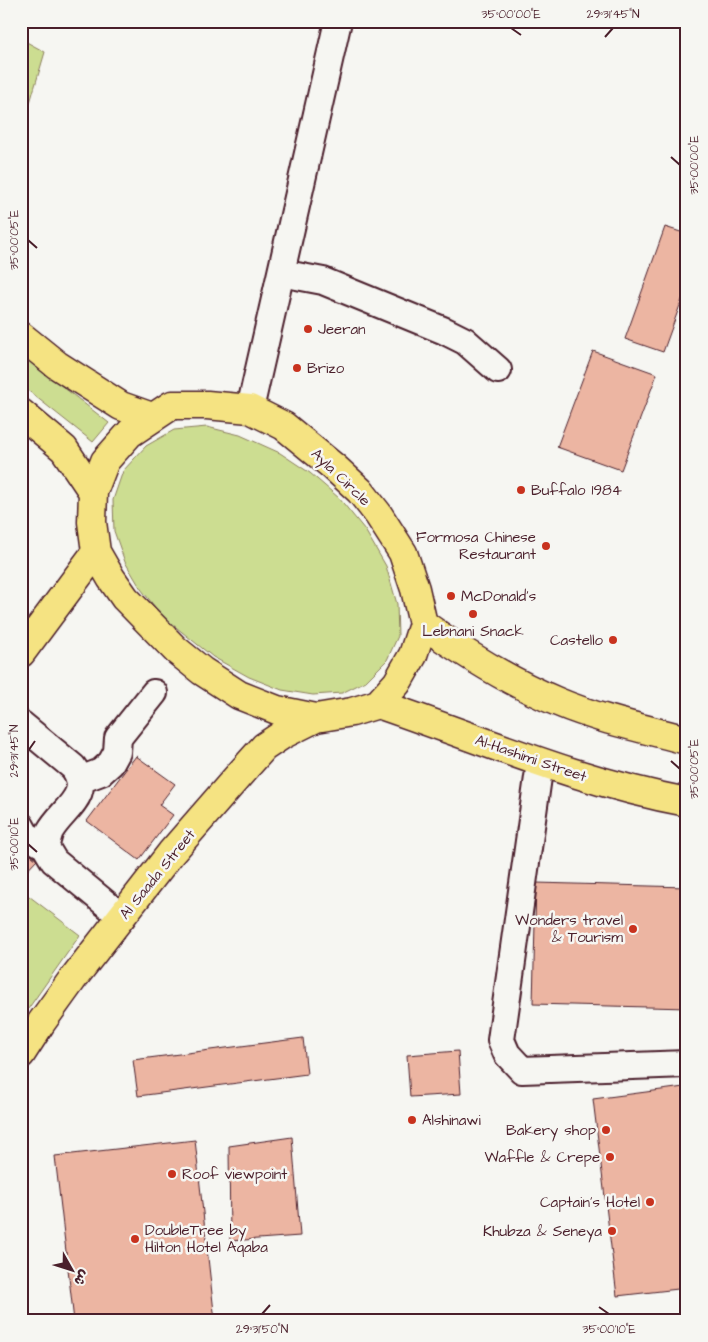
<svg xmlns="http://www.w3.org/2000/svg" width="708" height="1342" font-family="'Architects Daughter','Playpen Sans Arabic',sans-serif">
  <style>
    .green { fill: #ccdd91; stroke: #8b7e5e }
    .building { fill: #ecb5a2; stroke: #4a1f2b }
    .lines { fill: none; stroke-linecap: round; stroke-linejoin: round }
    .minor-casing { stroke: #4a1f2b; stroke-width: 30 }
    .major-casing { stroke: #4a1f2b; stroke-width: 31 }
    .highway-casing { stroke: #4a1f2b; stroke-width: 31 }
    .minor { stroke: #f6f6f2; stroke-width: 26 }
    .major { stroke: #f5e382; stroke-width: 28 }
    .highway { stroke: #f5e382; stroke-width: 28 }
    .ticks { fill: none; stroke: #4a1f2b; stroke-width: 2 }
    .poi-dot { fill: #c8321e; stroke: #f6f6f2; stroke-width: 2 }
    .labels { text-anchor: middle; stroke-width: 5; stroke-linejoin: round; paint-order: stroke }
    .poi-label { font-size: 15px; fill: #4a1f2b; stroke: #f6f6f2; text-anchor: start }
    .street-label { font-size: 15px; fill: #4a1f2b; stroke: #f6f6f2 }
    .neatline { fill: none; stroke: #4a1f2b; stroke-width: 2 }
    .ticks-label { font-size: 12px; text-anchor: middle; fill: #4a1f2b }
  </style>
  <rect width="100%" height="100%" fill="#f6f6f2"/>
  <filter id="ink" filterUnits="userSpaceOnUse"><feTurbulence type="fractalNoise" baseFrequency=".02" numOctaves="2"/><feDisplacementMap in="SourceGraphic" scale="10" xChannelSelector="R" yChannelSelector="G"/><feConvolveMatrix kernelMatrix="1 2 1 2 8 2 1 2 1" color-interpolation-filters="sRGB"/></filter>
  <g filter="url(#ink)">
    <path class="green" d="M21,39L45,52L21,133Z
      M21,354L109,423L93,442L21,385Z
      M207,427L240,435L280,453L310,473L339,498L365,530L386,566L397,604L398,636L387,660L366,681L342,693L313,695L282,690L249,677L213,657L187,636L162,616L141,589L125,562L114,531L113,500L123,471L146,446L174,430Z
      M21,890L80,935L21,1019Z"/>
    <path class="building" d="M665,227L687,234V286L663,352L625,339Z
      M593,351L657,374L621,470L557,447Z
      M136,756L175,784L159,805L173,815L139,860L87,821Z
      M21,847L37,860L21,877Z
      M536,883L687,887V1008L533,1004Z
      M303,1038L307,1074L138,1096L133,1060Z
      M458,1051L461,1094L410,1097L407,1055Z
      M684,1087L687,1109V1288L617,1296L593,1099Z
      M292,1137L300,1236L230,1241L229,1146Z
      M195,1140L215,1321H74L55,1156Z"/>
    <g class="lines">
      <g class="minor-casing">
        <path id="minor" d="M281,273L323,281L445,331L465,341L498,370
          M250,409L338,21
          M21,724L73,767C94,795 62,809 50,831C48,836 47,842 45,846L54,861L122,917
          M540,763L501,1040L507,1054L522,1070L687,1064
          M80,780L101,772L111,763L117,752L118,738L154,693
          M21,826L26,835L45,846"/>
      </g>
      <g class="major-casing">
        <path id="major" d="M423,624C465,654 509,682 558,702C598,719 645,729 687,740
          M378,704C481,739 579,782 687,802"/>
      </g>
      <g class="highway-casing">
        <path id="highway" d="M21,336L57,365L121,406L152,417
          M172,405H207L250,409L284,426L334,467L360,491L378,514L403,553L415,589L423,624L413,655L397,683L378,704L352,712L316,718L277,710L239,695L202,671L176,650L125,598L111,578L96,552L92,522L93,492L105,461L130,433Z
          M21,413L64,449L93,492
          M21,653L96,552
          M21,1054L41,1023L72,980L171,853L239,775L264,747L282,735L316,718"/>
      </g>
      <use href="#minor" class="minor"/>
      <use href="#major" class="major"/>
      <use href="#highway" class="highway"/>
    </g>
  </g>
  <path class="ticks" d="M511,28L521,35M605,37L613,28M671,157L680,165M28,240L37,248M28,751L35,741M671,761L680,769M28,844L37,852M599,1307L609,1314M262,1314L270,1305"/>
  <g class="poi-dot">
    <circle cx="308" cy="329" r="5"/>
    <circle cx="297" cy="368" r="5"/>
    <circle cx="521" cy="490" r="5"/>
    <circle cx="546" cy="546" r="5"/>
    <circle cx="451" cy="596" r="5"/>
    <circle cx="473" cy="614" r="5"/>
    <circle cx="613" cy="640" r="5"/>
    <circle cx="633" cy="929" r="5"/>
    <circle cx="412" cy="1120" r="5"/>
    <circle cx="606" cy="1130" r="5"/>
    <circle cx="610" cy="1157" r="5"/>
    <circle cx="172" cy="1174" r="5"/>
    <circle cx="650" cy="1202" r="5"/>
    <circle cx="612" cy="1231" r="5"/>
    <circle cx="135" cy="1239" r="5"/>
  </g>
  <g class="labels">
    <g class="poi-label">
      <text x="318" y="334">Jeeran</text>
      <text x="307" y="373">Brizo</text>
      <text x="531" y="495">Buffalo 1984</text>
      <text x="536" y="542" text-anchor="end">Formosa Chinese<tspan x="536" dy="17">Restaurant</tspan></text>
      <text x="461" y="601">McDonald's</text>
      <text x="473" y="636" text-anchor="middle">Lebnani Snack</text>
      <text x="603" y="645" text-anchor="end">Castello</text>
      <text x="623" y="925" text-anchor="end">Wonders travel<tspan x="623" dy="17">&amp; Tourism</tspan></text>
      <text x="422" y="1125">Alshinawi</text>
      <text x="596" y="1135" text-anchor="end">Bakery shop</text>
      <text x="600" y="1162" text-anchor="end">Waffle &amp; Crepe</text>
      <text x="182" y="1179">Roof viewpoint</text>
      <text x="640" y="1207" text-anchor="end">Captain's Hotel</text>
      <text x="145" y="1235">DoubleTree by<tspan x="145" dy="17">Hilton Hotel Aqaba</tspan></text>
      <text x="602" y="1236" text-anchor="end">Khubza &amp; Seneya</text>
    </g>
    <g class="street-label">
      <text transform="translate(341 477) rotate(44)" y="5">Ayla Circle</text>
      <text transform="translate(531 758) rotate(19)" y="5">Al-Hashimi Street</text>
      <text transform="translate(157 874) rotate(-51)" y="5">Al Saada Street</text>
    </g>
  </g>
  <rect width="708" height="1342" fill="none" stroke="#f6f6f2" stroke-width="55"/>
  <g transform="translate(72 1270) rotate(129)" stroke="#f6f6f2" stroke-width="4" paint-order="stroke">
  <path d="M0-4L9 19L0 12L-9 19Z" fill="#4a1f2b"/>
  <text y="-8" font-size="14" font-weight="bold" text-anchor="middle" fill="#4a1f2b">ش</text>
  </g>
  <rect x="28" y="28" width="652" height="1286" class="neatline"/>
  <g class="ticks-label">
    <text x="511" y="18">35°00'00"E</text>
    <text x="613" y="18">29°31'45"N</text>
    <text transform="translate(694 165) rotate(-90)" y="4">35°00'00"E</text>
    <text transform="translate(14 240) rotate(-90)" y="4">35°00'05"E</text>
    <text transform="translate(14 751) rotate(-90)" y="4">29°31'45"N</text>
    <text transform="translate(694 769) rotate(-90)" y="4">35°00'05"E</text>
    <text transform="translate(14 844) rotate(-90)" y="4">35°00'10"E</text>
    <text x="262" y="1333">29°31'50"N</text>
    <text x="609" y="1333">35°00'10"E</text>
  </g>
</svg>
